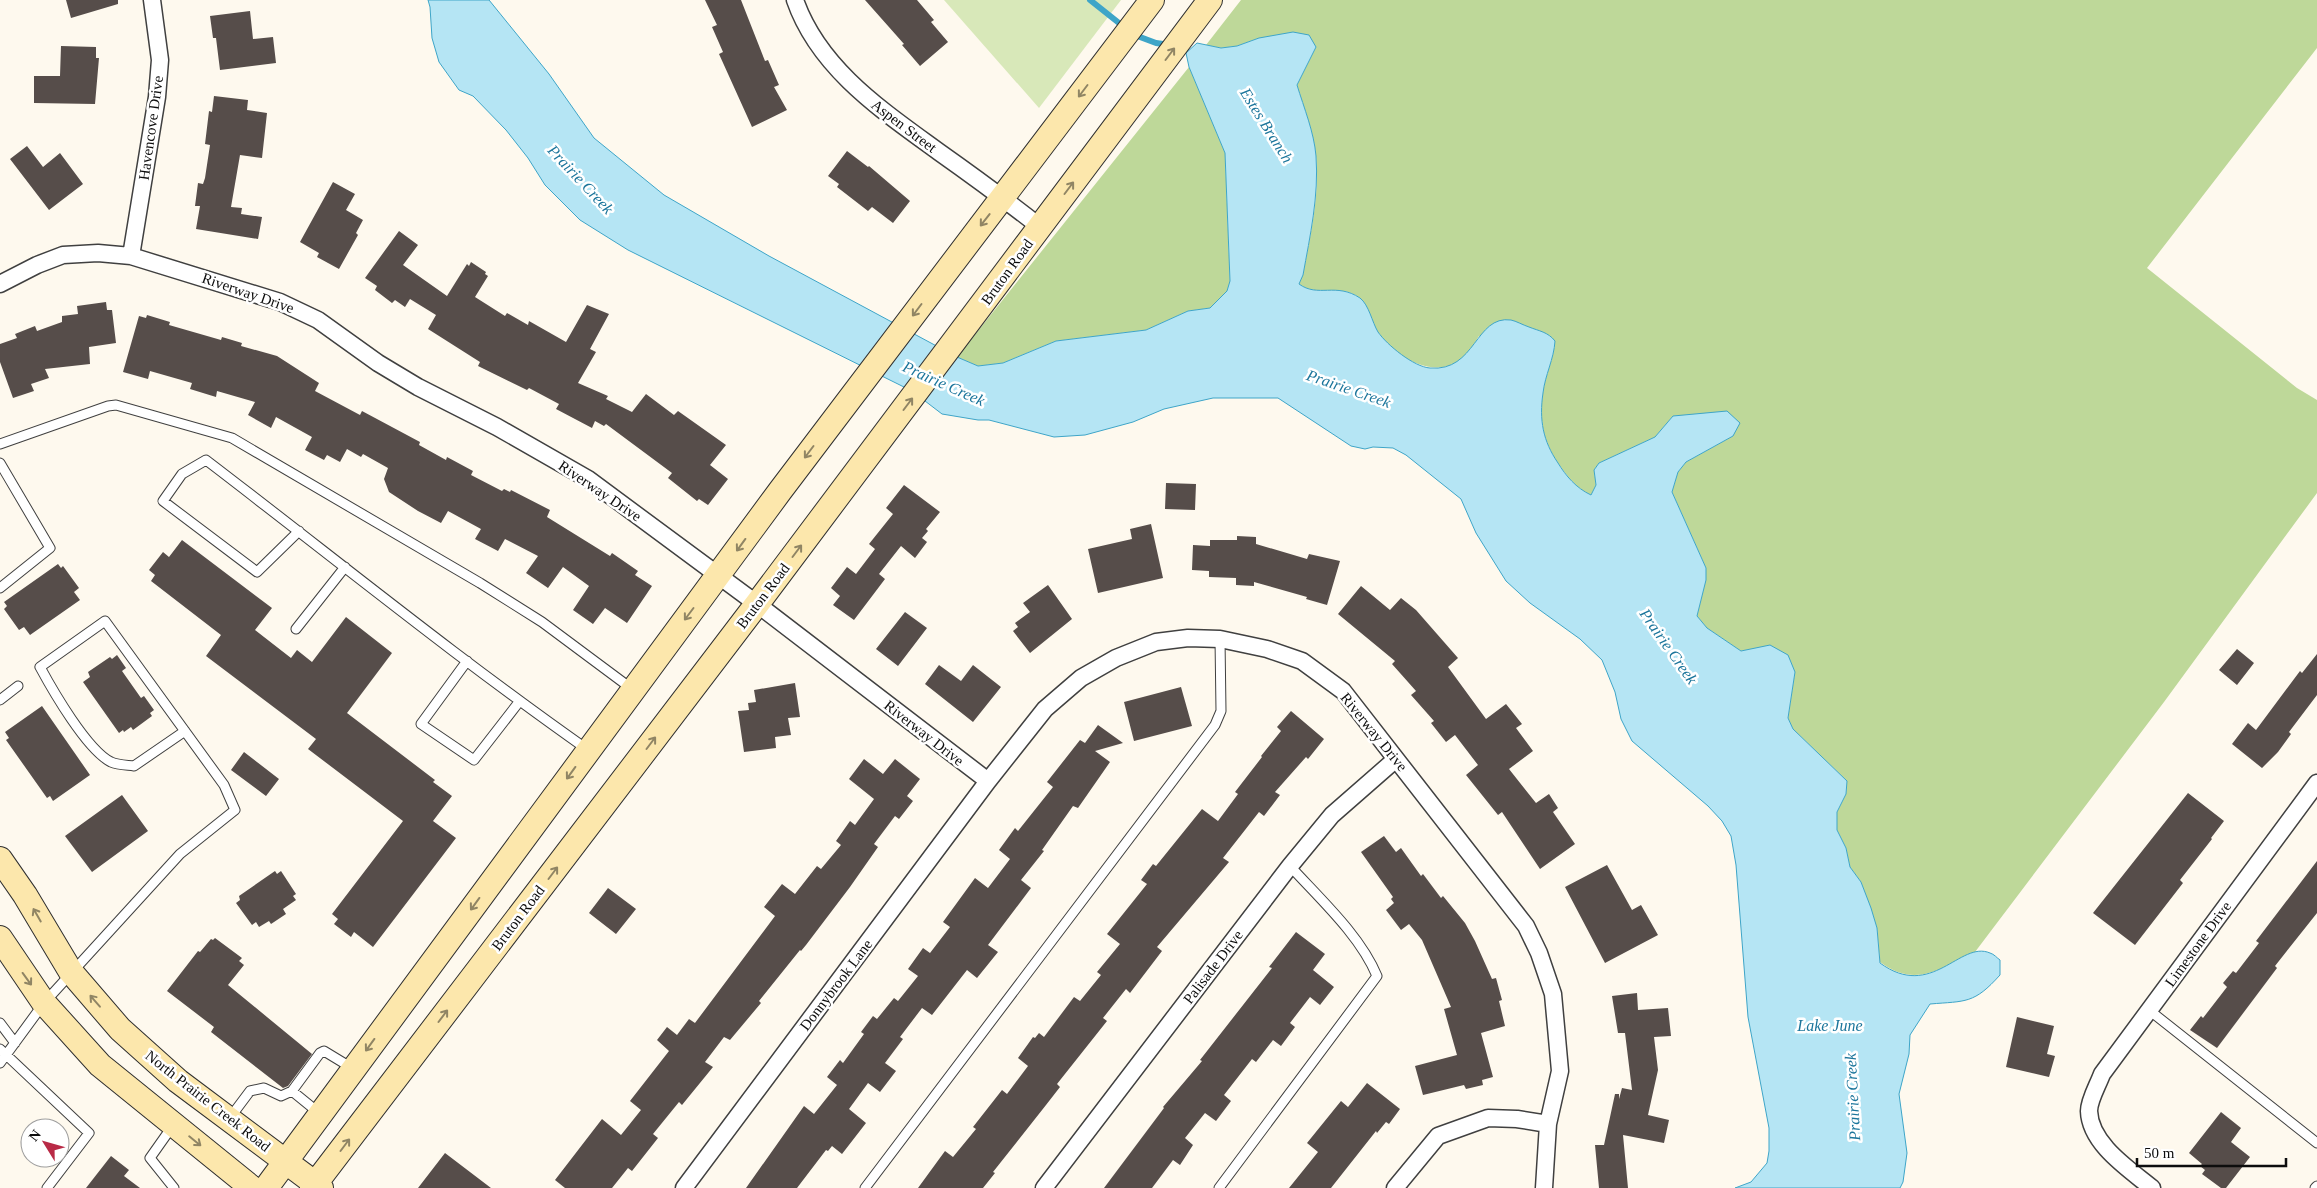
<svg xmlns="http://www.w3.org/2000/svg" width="2317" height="1188" font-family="'Times New Roman',serif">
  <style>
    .green { fill: #d8e8b9 }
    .forest { fill: #bed899 }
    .water { fill: #b5e5f4; stroke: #3ea5c8 }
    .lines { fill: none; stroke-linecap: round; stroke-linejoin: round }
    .stream { stroke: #3ea5c8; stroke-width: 6 }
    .building { fill: #564d4a }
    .service-casing { stroke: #404040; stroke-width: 11 }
    .minor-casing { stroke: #404040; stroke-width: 19 }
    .secondary-casing { stroke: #2f2f2f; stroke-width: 26 }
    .service { stroke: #fff; stroke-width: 9 }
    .minor { stroke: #fff; stroke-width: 16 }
    .secondary { stroke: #fce7ac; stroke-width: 24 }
    .oneway { stroke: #908564 }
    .labels { text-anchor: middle; stroke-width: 5; stroke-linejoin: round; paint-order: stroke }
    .street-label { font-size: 15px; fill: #0d0d0d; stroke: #fff }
    .water-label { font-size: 16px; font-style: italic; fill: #1b759b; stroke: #fff }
  </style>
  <rect width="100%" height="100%" fill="#fef9ee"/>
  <path class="green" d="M944,0H1121L1039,108Z"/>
  <path class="forest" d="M1241,0H2317V48L2147,268L2297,388L2317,400V493L2164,702L1975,952C1941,968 1916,989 1880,962L1877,928L1861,882L1850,867L1846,848L1837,830V812L1846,794L1847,781L1793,729L1788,718L1795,672L1770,646L1741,651L1707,628L1697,616L1706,580V568L1672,492L1678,472L1686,462L1733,436L1673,416L1655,437L1599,463L1594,470L1596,485L1591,495C1576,488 1567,476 1558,463C1543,441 1539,420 1543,393C1545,375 1554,359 1555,341L1479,336C1475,342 1472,350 1467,355C1439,383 1396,359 1378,332C1372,323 1369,305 1360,298C1338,282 1318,298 1299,284L1303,275C1310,236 1320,196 1316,156C1314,132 1304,108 1297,85L1316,47L1259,38L1237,46L1221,48L1206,45Z
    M1189,67L1225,153L1230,282L1227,291L1210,308L1188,311L1146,330L1056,341L1003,363L978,366L957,357Z"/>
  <path class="water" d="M428,0H489L549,74L594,138L664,195L769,256L957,357L978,366L1003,363L1056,341L1146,330L1188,311L1210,308L1227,291L1230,281L1225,153L1189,67L1186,53L1197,43L1221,48L1237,46L1259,38L1293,32L1309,35L1316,47L1297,85C1304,108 1314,132 1316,156C1319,196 1310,236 1303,275L1299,284C1318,298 1336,282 1360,298C1369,305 1372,322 1378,332C1387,345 1414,367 1430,368C1476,372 1475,315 1511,320C1516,321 1523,325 1529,327C1539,331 1548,332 1555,341C1554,359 1545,375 1543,393C1539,420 1543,441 1558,463C1566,476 1576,488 1591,495L1596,485L1594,470L1599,463L1655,437L1673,416L1727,411L1740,423L1733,436L1686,462L1678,472L1672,492L1706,568V580L1697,616L1707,628L1741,651L1770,645L1788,655L1795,672L1788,718L1793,729L1847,781L1846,794L1837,812V830L1846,848L1850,867L1861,882L1871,908L1877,928L1880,963C1932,1001 1960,940 1990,953C1994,954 1997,958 2000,960V975C1974,1004 1966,1001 1930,1004L1910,1035L1909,1054L1899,1094L1907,1153L1903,1182L1900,1188H1735L1751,1182L1767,1163L1769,1151V1128L1748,1017L1736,865L1731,836L1722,821L1708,806L1632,741L1621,719L1615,692L1602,660L1580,639L1530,603L1506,581L1476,533L1461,499L1406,455L1393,448L1373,447L1365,449L1351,446L1278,398H1213L1164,409L1133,422L1085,435L1054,437L989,420H978L942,414L912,391L628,250L580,220L545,185L528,158L506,130L473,96L459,90L439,62L432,38L430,7Z"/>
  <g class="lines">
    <path class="stream" d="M1090,0L1124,27
      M1132,34L1156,43L1170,45"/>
  </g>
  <path class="building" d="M66,0H118V4L71,18Z
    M705,0H741L765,61L768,60L779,85L774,87L787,110L752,127L719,54L723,52L712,27L717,25Z
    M865,0H917L934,20L931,22L948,42L920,66L902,45L904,44Z
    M250,11L253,39L273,37L276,63L220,70L216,38H213L210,16Z
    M61,46L96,47V58H99L95,104L34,103V76H60Z
    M214,96L248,100L247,110L267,113L262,158L240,155L231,207L242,208L241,214L262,217L258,239L196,229L200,206H195L198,183L203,184L205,178L210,145L205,144L209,111L212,112Z
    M27,146L43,167L60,153L83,184L49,210L10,159Z
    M847,151L868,167L869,166L910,201L893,223L872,207L868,211L837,187L839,184L828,176Z
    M333,182L355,194L346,210L363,220L356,233L358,235L339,269L317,257L319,253L300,242Z
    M399,231L418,245L403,265L447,296L467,264L469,266L471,262L486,272L485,274L488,276L475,297L505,316L507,313L528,325L529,321L566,342L587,305L609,314L590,349L596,352L578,383L608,396L606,399L632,412L646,394L674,415L678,411L726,445L710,465L728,479L708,505L699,499L697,501L668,478L672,473L606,424L604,426L595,421L592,428L556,409L559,404L529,388L527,390L478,366L480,362L428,329L436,315L410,299L405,307L395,300L392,303L375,290L377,286L365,278Z
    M106,302L107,310H112L116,343L89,347L90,364L45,369L49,378L31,384L34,391L13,398L0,362V344L17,338L15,334L35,326L37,331L62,322V316L78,314L77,306Z
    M147,315L170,322L169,325L221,340L222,337L242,343L241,346L277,356L319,383L315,391L360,415L362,411L420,442L419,445L446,460L447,457L473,471L471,475L502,491L504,489L510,492L511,490L550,510L547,517L610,556L612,553L638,571L635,575L652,586L627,623L605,608L593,624L573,610L589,586L563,567L548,588L526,573L538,556L505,539L498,551L475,539L481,529L448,511L441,523L418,511L389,492L384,479L388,468L363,454L361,457L347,449L340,462L327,455L324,460L305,450L312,437L276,417L271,428L248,415L255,402L217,391L216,397L190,389L192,383L150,371L148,379L123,372L139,316L146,318Z
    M1166,483L1196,484L1195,510L1165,509Z
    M904,485L940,512L926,529L928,531L922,538L927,542L915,558L901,546L879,574L885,579L854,620L833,605L840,596L831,588L847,567L856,574L875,549L869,544L893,514L886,508Z
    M1151,524L1163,578L1098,593L1088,549L1132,539L1130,529Z
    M1237,536L1256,537V544L1307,559L1309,554L1340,561L1327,605L1306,599L1307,597L1254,582V586L1236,585V578L1209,577V571L1192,570L1193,545L1210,546V540H1237Z
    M182,540L272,608L255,630L291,658L297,650L312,662L346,617L392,653L347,713L435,780L433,782L452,796L433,821L456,838L373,947L354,932L351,937L334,924L338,919L332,914L403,821L308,749L316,739L206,656L221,635L151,581L155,575L149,570L163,552L169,557Z
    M58,564L61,568L63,566L79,588L74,592L80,600L30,635L24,627L19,630L4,609L7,606L4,602Z
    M1048,585L1072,619L1030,653L1013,631L1018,627L1015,623L1030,612L1023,603Z
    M1361,586L1390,610L1401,598L1416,610L1458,658L1448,667L1486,719L1506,704L1522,724L1516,728L1533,751L1509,769L1536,803L1549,794L1558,808L1553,812L1575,844L1540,869L1502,812L1498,815L1466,775L1478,765L1455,735L1446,742L1431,723L1434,721L1411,695L1416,691L1392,664L1395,661L1338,614Z
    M905,612L927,628L898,666L876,649Z
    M2237,649L2254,663L2237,685L2219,670Z
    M2317,654V695L2289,732L2291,734L2278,752L2262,768L2232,744L2248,723L2256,730L2300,671L2302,673Z
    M117,655L126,668L122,671L141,698L144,696L154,710L150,713L152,716L133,730L131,727L124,732L123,730L119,733L83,682L90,677L88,672L110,657L112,659Z
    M939,665L961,681L973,665L1001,687L973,722L925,684Z
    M795,683L800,717L788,718L791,735L775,737L776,748L744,752L738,711L749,710L748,703L756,702L754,690Z
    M1181,687L1192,726L1134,741L1124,702Z
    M42,706L90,775L53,801L50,796L47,798L6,740L9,738L5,732Z
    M1291,711L1324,739L1308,759L1306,757L1275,792L1280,795L1264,816L1259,812L1245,830L1223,858L1229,862L1157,947L1162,951L1130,993L1126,989L1103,1018L1107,1021L1057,1084L1060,1087L1046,1105L993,1172L995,1173L983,1188H918L945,1151L953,1157L976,1129L973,1127L1002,1090L1007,1094L1028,1066L1018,1058L1033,1037L1035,1038L1039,1033L1044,1037L1074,997L1080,1001L1101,975L1097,972L1120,944L1107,934L1147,884L1141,880L1153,864L1156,866L1202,809L1218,821L1238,794L1235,792L1262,757L1261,756L1281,731L1277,727Z
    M1098,725L1123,743L1095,751L1110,762L1078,808L1073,806L1042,850L1044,851L1021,880L1031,888L988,945L998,952L977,978L967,970L932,1015L922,1008L900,1037L903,1039L885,1063L896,1071L880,1092L868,1083L849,1109L866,1123L842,1154L832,1146L828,1151L826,1150L797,1188H746L804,1106L814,1114L837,1085L827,1077L840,1060L843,1063L864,1034L861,1032L873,1016L877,1019L894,998L898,1001L918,976L908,969L923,948L930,953L950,927L943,922L975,878L988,888L1010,859L999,850L1015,828L1018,831L1053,787L1047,782L1080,740L1085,743Z
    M244,752L279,779L266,796L231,770Z
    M864,759L883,774L895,759L920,779L907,796L913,801L899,819L895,816L874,844L878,847L850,887L806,945L801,951L800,950L759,1001L761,1003L730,1040L724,1037L705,1062L713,1067L682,1105L679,1102L653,1134L658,1138L632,1171L628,1168L612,1188H565L555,1180L602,1119L621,1135L641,1110L630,1101L669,1051L657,1040L667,1027L677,1035L689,1019L695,1023L775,916L764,907L782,884L795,894L817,866L821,869L841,845L836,841L850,821L855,825L874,799L849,779Z
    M2188,793L2224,821L2211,838L2212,839L2180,880L2183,883L2135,945L2093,913Z
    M122,795L148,831L92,872L65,836Z
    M1384,836L1396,852L1401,848L1421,876L1423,874L1441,898L1443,896L1465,923L1475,941L1492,979L1496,978L1502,1000L1499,1001L1505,1026L1481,1033L1493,1077L1482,1080L1483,1085L1466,1089L1464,1085L1423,1095L1415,1066L1457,1055L1444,1009L1451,1007L1422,940L1409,924L1401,930L1386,910L1394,903L1391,899L1393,897L1361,852Z
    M2317,861V913L2275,966L2277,968L2217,1048L2190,1030L2201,1016L2203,1018L2227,987L2223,983L2233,971L2236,973L2259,943L2256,941Z
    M1607,865L1632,910L1641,905L1658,935L1605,963L1565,887Z
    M275,871L277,874L281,871L296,894L293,896L296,900L283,909L286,914L271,924L269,921L259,927L256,922L252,925L236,903L240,900L239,896Z
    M608,888L636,909L616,934L589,913Z
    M1296,932L1325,954L1313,970L1334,987L1320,1005L1310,997L1290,1023L1295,1027L1281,1046L1273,1040L1256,1062L1252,1059L1224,1095L1231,1101L1216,1121L1205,1113L1185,1138L1193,1145L1180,1165L1173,1160L1152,1188H1104L1164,1108L1163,1107L1202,1061L1200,1060L1272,968L1269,967Z
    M215,938L242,958L239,961L244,965L228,985L312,1054L288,1086L283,1088L211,1032L214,1027L167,991L198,951L200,952L211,939L213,940Z
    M1637,993L1638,1010L1668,1008L1671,1036L1654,1037L1658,1070L1648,1115L1669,1120L1664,1143L1623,1135L1628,1188H1599L1595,1145H1604L1615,1094H1619V1099L1622,1088L1632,1090L1625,1033H1618L1612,996Z
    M2017,1017L2054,1026L2047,1054L2055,1056L2049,1077L2006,1067Z
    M1367,1083L1400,1109L1389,1124L1386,1122L1377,1133L1376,1131L1331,1188H1289L1318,1152L1307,1143L1341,1101L1348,1107Z
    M2221,1112L2241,1128L2231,1142L2250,1157L2226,1188H2221L2202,1174L2205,1170L2200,1166L2202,1164L2189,1153Z
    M445,1153L491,1188H418Z
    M111,1156L129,1170L124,1176L140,1188H86Z"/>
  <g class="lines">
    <g class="service-casing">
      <path id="service" d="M0,444L108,406L116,405L232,438L480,583L542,622L632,689
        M0,463L50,548L0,588
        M299,531L257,572L163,501L182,474L206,460C333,557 457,658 588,750
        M296,629L345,567
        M467,661L421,724L474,760L519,702
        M0,700L18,686
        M2149,1010L2317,1143
        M0,1023L15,1043
        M0,1049L89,1133L47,1188
        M0,1063L44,1003L180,854L235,810L224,785L105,621L40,667C53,691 87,750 111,762C118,765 126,765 134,766L185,731
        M292,1091L320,1053L324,1051L352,1068
        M229,1119L250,1091L264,1088L281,1096L292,1091L319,1113
        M174,1124L150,1158L174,1188
        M865,1188L1215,725L1221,711L1220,639
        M1219,1188L1377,976C1360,935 1319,898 1290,866
        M2315,1188L2317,1186"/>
    </g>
    <g class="minor-casing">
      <path id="minor" d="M795,0C819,69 883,111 939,152C973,176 1007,201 1040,227
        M131,256L157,97L160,60L152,0
        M0,284L37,265L63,255L98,253L131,256L280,302L318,320L378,363L418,387L497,427L588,479L757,604L988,781
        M684,1188L988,781L1045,709L1081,678L1116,658L1156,642L1188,638L1220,639L1267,649L1302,661L1343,691L1526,926L1539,953L1553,994L1560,1071L1548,1124L1544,1188
        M1044,1188L1290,866L1332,815L1396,759
        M1395,1188L1438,1136L1488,1118L1517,1119L1548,1124
        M2152,1188C2129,1169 2090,1144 2089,1111C2089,1100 2098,1085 2102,1074L2317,783"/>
    </g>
    <g class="secondary-casing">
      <path id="secondary" d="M0,859L25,895L71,972L120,1029L178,1081L321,1188
        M0,938L44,1003L100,1065L252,1188
        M266,1188L780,491L1152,0
        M312,1188L757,604L1210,0"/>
    </g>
    <use href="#service" class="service"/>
    <use href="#minor" class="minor"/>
    <use href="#secondary" class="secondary"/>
  </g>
  <defs><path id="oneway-shaft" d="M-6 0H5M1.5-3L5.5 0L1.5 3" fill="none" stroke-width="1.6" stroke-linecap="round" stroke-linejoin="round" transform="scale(1.25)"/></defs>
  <g class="oneway">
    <use href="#oneway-shaft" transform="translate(1170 54) rotate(-53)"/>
    <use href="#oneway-shaft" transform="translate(1083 91) rotate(127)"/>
    <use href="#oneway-shaft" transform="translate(1069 188) rotate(-53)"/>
    <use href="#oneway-shaft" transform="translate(985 220) rotate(128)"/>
    <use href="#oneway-shaft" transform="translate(917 310) rotate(127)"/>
    <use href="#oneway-shaft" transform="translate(908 404) rotate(-53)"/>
    <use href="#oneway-shaft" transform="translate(809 452) rotate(127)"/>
    <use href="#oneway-shaft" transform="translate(741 545) rotate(126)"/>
    <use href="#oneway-shaft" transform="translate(797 551) rotate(-53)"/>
    <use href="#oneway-shaft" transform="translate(689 614) rotate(127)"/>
    <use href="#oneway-shaft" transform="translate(651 743) rotate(-53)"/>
    <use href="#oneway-shaft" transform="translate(571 773) rotate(126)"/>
    <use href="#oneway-shaft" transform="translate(553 873) rotate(-53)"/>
    <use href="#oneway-shaft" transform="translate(475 904) rotate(126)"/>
    <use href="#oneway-shaft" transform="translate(37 915) rotate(-120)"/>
    <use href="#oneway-shaft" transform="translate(27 979) rotate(54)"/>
    <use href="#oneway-shaft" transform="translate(95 1001) rotate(-131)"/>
    <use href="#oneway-shaft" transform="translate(443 1016) rotate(-53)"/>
    <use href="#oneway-shaft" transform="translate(370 1045) rotate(126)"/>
    <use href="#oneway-shaft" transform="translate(195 1141) rotate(39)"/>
    <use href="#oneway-shaft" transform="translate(345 1145) rotate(-53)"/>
  </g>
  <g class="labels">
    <g class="street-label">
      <text transform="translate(904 126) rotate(37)" y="5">Aspen Street</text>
      <text transform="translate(151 128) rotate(-82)" y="5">Havencove Drive</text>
      <text transform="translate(1007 272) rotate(-54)" y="5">Bruton Road</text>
      <text transform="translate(248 293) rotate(19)" y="5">Riverway Drive</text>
      <text transform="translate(600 491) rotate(34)" y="5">Riverway Drive</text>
      <text transform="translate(763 596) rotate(-53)" y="5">Bruton Road</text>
      <text transform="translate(1374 732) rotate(51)" y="5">Riverway Drive</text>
      <text transform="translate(924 733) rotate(38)" y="5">Riverway Drive</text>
      <text transform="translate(518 918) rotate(-53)" y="5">Bruton Road</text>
      <text transform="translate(2198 944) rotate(-54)" y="5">Limestone Drive</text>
      <text transform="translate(1213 967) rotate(-53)" y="5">Palisade Drive</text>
      <text transform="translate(836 985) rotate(-53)" y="5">Donnybrook Lane</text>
      <text transform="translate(208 1101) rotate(38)" y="5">North Prairie Creek Road</text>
    </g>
    <g class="water-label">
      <text transform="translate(1267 125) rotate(58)" y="6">Estes Branch</text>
      <text transform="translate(581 179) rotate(47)" y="6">Prairie Creek</text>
      <text transform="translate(944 383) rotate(24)" y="6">Prairie Creek</text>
      <text transform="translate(1349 388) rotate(19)" y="6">Prairie Creek</text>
      <text transform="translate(1669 646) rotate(55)" y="6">Prairie Creek</text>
      <text x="1830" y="1031">Lake June</text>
      <text transform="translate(1852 1097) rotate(-93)" y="6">Prairie Creek</text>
    </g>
  </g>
  <g transform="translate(45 1143) rotate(307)"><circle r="24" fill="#ffffff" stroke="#9e9e9e"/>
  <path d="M0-4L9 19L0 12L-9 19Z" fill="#b92a46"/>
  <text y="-8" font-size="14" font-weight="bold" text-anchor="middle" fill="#0d0d0d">N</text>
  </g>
  <path d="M2137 1158v8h149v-8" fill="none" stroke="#0d0d0d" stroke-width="2.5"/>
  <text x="2144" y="1158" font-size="15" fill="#0d0d0d" stroke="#ffffff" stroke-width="4" paint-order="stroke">50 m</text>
</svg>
